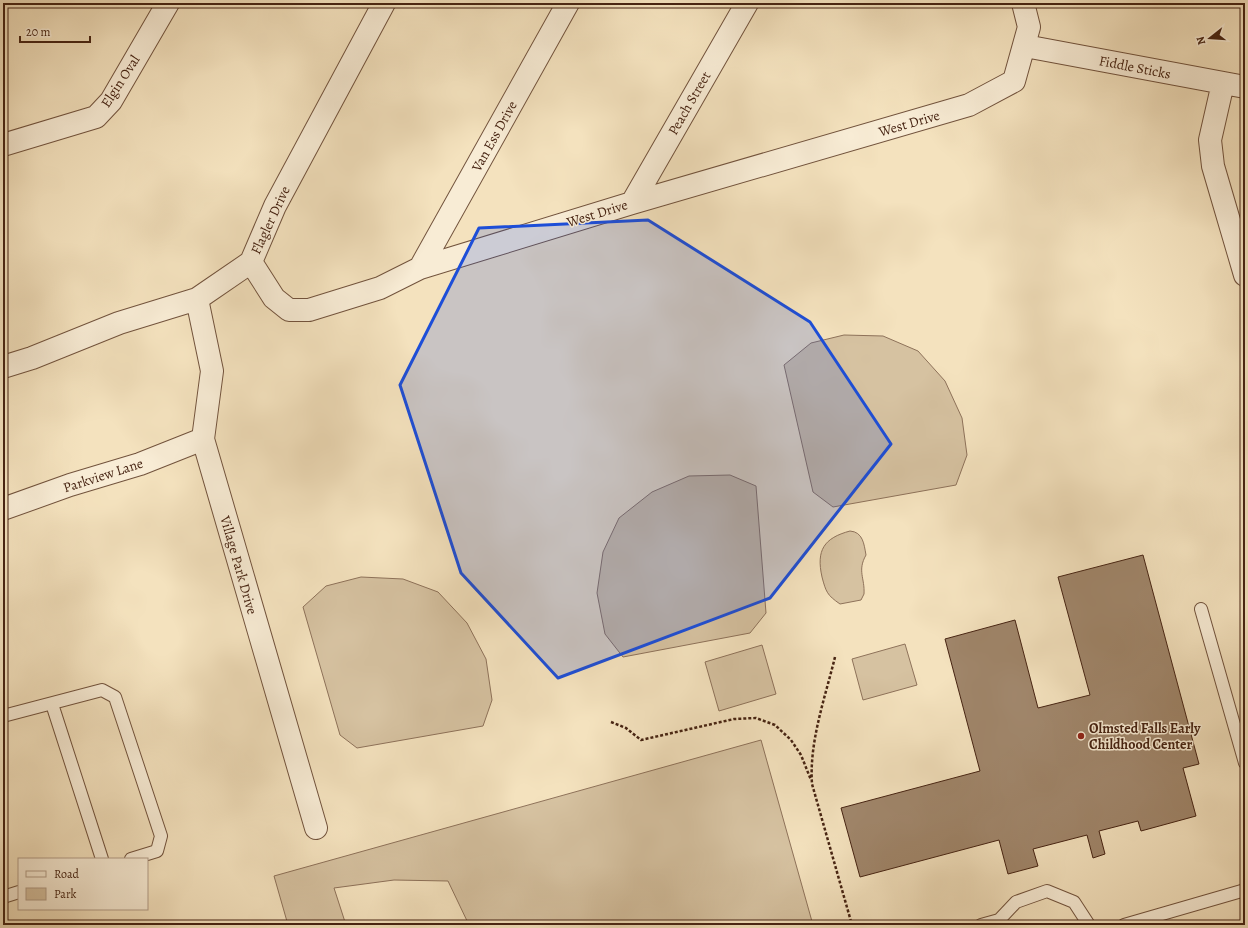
<svg xmlns="http://www.w3.org/2000/svg" width="1248" height="928" font-family="Alegreya,serif">
  <style>
    .green { fill: #d6c2a1; stroke: #8e725a }
    .building { fill: #a0866b; stroke: #462312 }
    .lines { fill: none; stroke-linecap: round; stroke-linejoin: round }
    .lane-casing { stroke: #72533d; stroke-width: 14 }
    .street-casing { stroke: #72533d; stroke-width: 24 }
    .path { stroke: #462312; stroke-width: 2.5; stroke-dasharray: 3 2; stroke-linecap: butt }
    .lane { stroke: #f8ecd5; stroke-width: 12 }
    .street { stroke: #f8ecd5; stroke-width: 22 }
    .marked { fill: #1d4ed8; fill-opacity: 0.2; stroke: #1d4ed8; stroke-width: 3; stroke-linejoin: round }
    .poi-dot { fill: #8f2418; stroke: #f8ecd5; stroke-width: 1.5 }
    .labels { text-anchor: middle; stroke-width: 3; stroke-linejoin: round; paint-order: stroke }
    .street-label { font-size: 14px; fill: #462312; stroke: #f8ecd5 }
    .poi-label { font-size: 14px; font-weight: bold; fill: #462312; stroke: #f8ecd5; text-anchor: start }
  </style>
  <rect width="100%" height="100%" fill="#f4e2be"/>
  <filter id="stains"><feTurbulence type="fractalNoise" baseFrequency=".005" numOctaves="4"/><feColorMatrix values="0 0 0 0 .2 0 0 0 0 .09 0 0 0 0 .02 0 0 0 .5 -.17"/></filter>
  <radialGradient id="worn" r=".72"><stop offset=".6" stop-color="#630" stop-opacity="0"/><stop offset="1" stop-color="#630" stop-opacity=".3"/></radialGradient>
  <path class="green" d="M844,335L883,336L918,351L945,381L962,418L967,455L956,485L833,507L813,492L784,365L811,343Z
    M730,475L756,486L766,613L750,633L623,657L605,634L597,593L603,552L619,518L652,492L689,476Z
    M850,531C863,532 864,544 866,555C857,571 865,578 864,594L861,600L840,604C827,595 826,592 822,577C816,550 824,538 850,531Z
    M361,577L403,579L438,592L467,623L486,659L492,700L483,726L357,748L340,735L303,607L326,586Z
    M905,644L917,685L863,700L852,659Z
    M762,645L776,694L719,711L705,662Z
    M761,740L813,925H469L448,881L394,880L334,888L346,925H288L274,876Z"/>
  <path class="building" d="M1143,555L1199,764L1183,768L1196,816L1141,831L1138,821L1099,831L1105,854L1093,858L1087,835L1033,849L1038,866L1008,874L999,840L860,877L841,808L980,771L945,639L1015,620L1038,708L1090,695L1058,577Z"/>
  <g class="lines">
    <g class="lane-casing">
      <path id="lane" d="M1201,609L1245,763
        M52,704L102,859
        M3,716L102,690L115,697L161,836L157,851L131,859
        M3,897L19,892
        M981,925L999,920
        M999,925V920L1016,902L1047,891L1074,902L1089,925
        M1124,925L1245,890"/>
    </g>
    <g class="street-casing">
      <path id="street" d="M1025,46L1245,87
        M1223,83L1210,140L1213,166L1245,275
        M3,145L96,117L111,101L168,3
        M632,203L747,3
        M251,262L274,298L289,310H309L380,288L420,268L632,203L969,105L1014,81L1029,27L1023,3
        M420,268L568,3
        M197,299L212,371L203,439L316,828
        M3,367L32,358L119,323L197,299L251,262L275,206L384,3
        M3,509L70,485L140,464L203,439"/>
    </g>
    <path class="path" d="M835,657C825,698 809,742 812,784L852,925
      M611,722L626,728L641,740L734,719L756,718L775,725L791,740L801,755L811,780"/>
    <use href="#lane" class="lane"/>
    <use href="#street" class="street"/>
  </g>
  <path class="marked" d="M648,220L810,322L891,444L770,598L558,678L461,573L400,385L479,228Z"/>
  <circle class="poi-dot" cx="1081" cy="736" r="4"/>
  <g class="labels">
    <g class="street-label">
      <text transform="translate(1135 67) rotate(11)" y="5">Fiddle Sticks</text>
      <text transform="translate(120 81) rotate(-57)" y="5">Elgin Oval</text>
      <text transform="translate(689 103) rotate(-60)" y="5">Peach Street</text>
      <text transform="translate(909 123) rotate(-16)" y="5">West Drive</text>
      <text transform="translate(494 136) rotate(-61)" y="5">Van Ess Drive</text>
      <text transform="translate(597 213) rotate(-17)" y="5">West Drive</text>
      <text transform="translate(270 220) rotate(-65)" y="5">Flagler Drive</text>
      <text transform="translate(103 475) rotate(-18)" y="5">Parkview Lane</text>
      <text transform="translate(239 565) rotate(74)" y="5">Village Park Drive</text>
    </g>
    <g class="poi-label">
      <text x="1089" y="733">Olmsted Falls Early<tspan x="1089" dy="16">Childhood Center</tspan></text>
    </g>
  </g>
  <rect width="1248" height="928" fill="none" stroke="#f4e2be" stroke-width="16"/>
  <rect x="4" y="4" width="1240" height="920" fill="none" stroke="#462312" stroke-width="2"/>
  <rect x="8" y="8" width="1232" height="912" fill="none" stroke="#462312"/>
  <rect x="18" y="858" width="130" height="52" fill="#f8ecd5" stroke="#b19c87"/>
  <rect x="26" y="871" width="20" height="6" fill="#f8ecd5" stroke="#b19c87"/>
  <text x="54" y="878" font-size="12" fill="#462312">Road</text>
  <rect x="26" y="888" width="20" height="12" fill="#d6c2a1" stroke="#b19c87"/>
  <text x="54" y="898" font-size="12" fill="#462312">Park</text>
  <g transform="translate(1210 38) rotate(253)" stroke="#f8ecd5" stroke-width="3" paint-order="stroke">
  <path d="M0-3L7 15L0 10L-7 15Z" fill="#462312"/>
  <text y="-6" font-size="11" font-weight="bold" text-anchor="middle" fill="#462312">N</text>
  </g>
  <path d="M20 36v6h70v-6" fill="none" stroke="#462312" stroke-width="2"/>
  <text x="26" y="36" font-size="12" fill="#462312" stroke="#f8ecd5" stroke-width="3" paint-order="stroke">20 m</text>
  <rect width="100%" height="100%" filter="url(#stains)"/>
  <rect width="100%" height="100%" fill="url(#worn)"/>
</svg>
